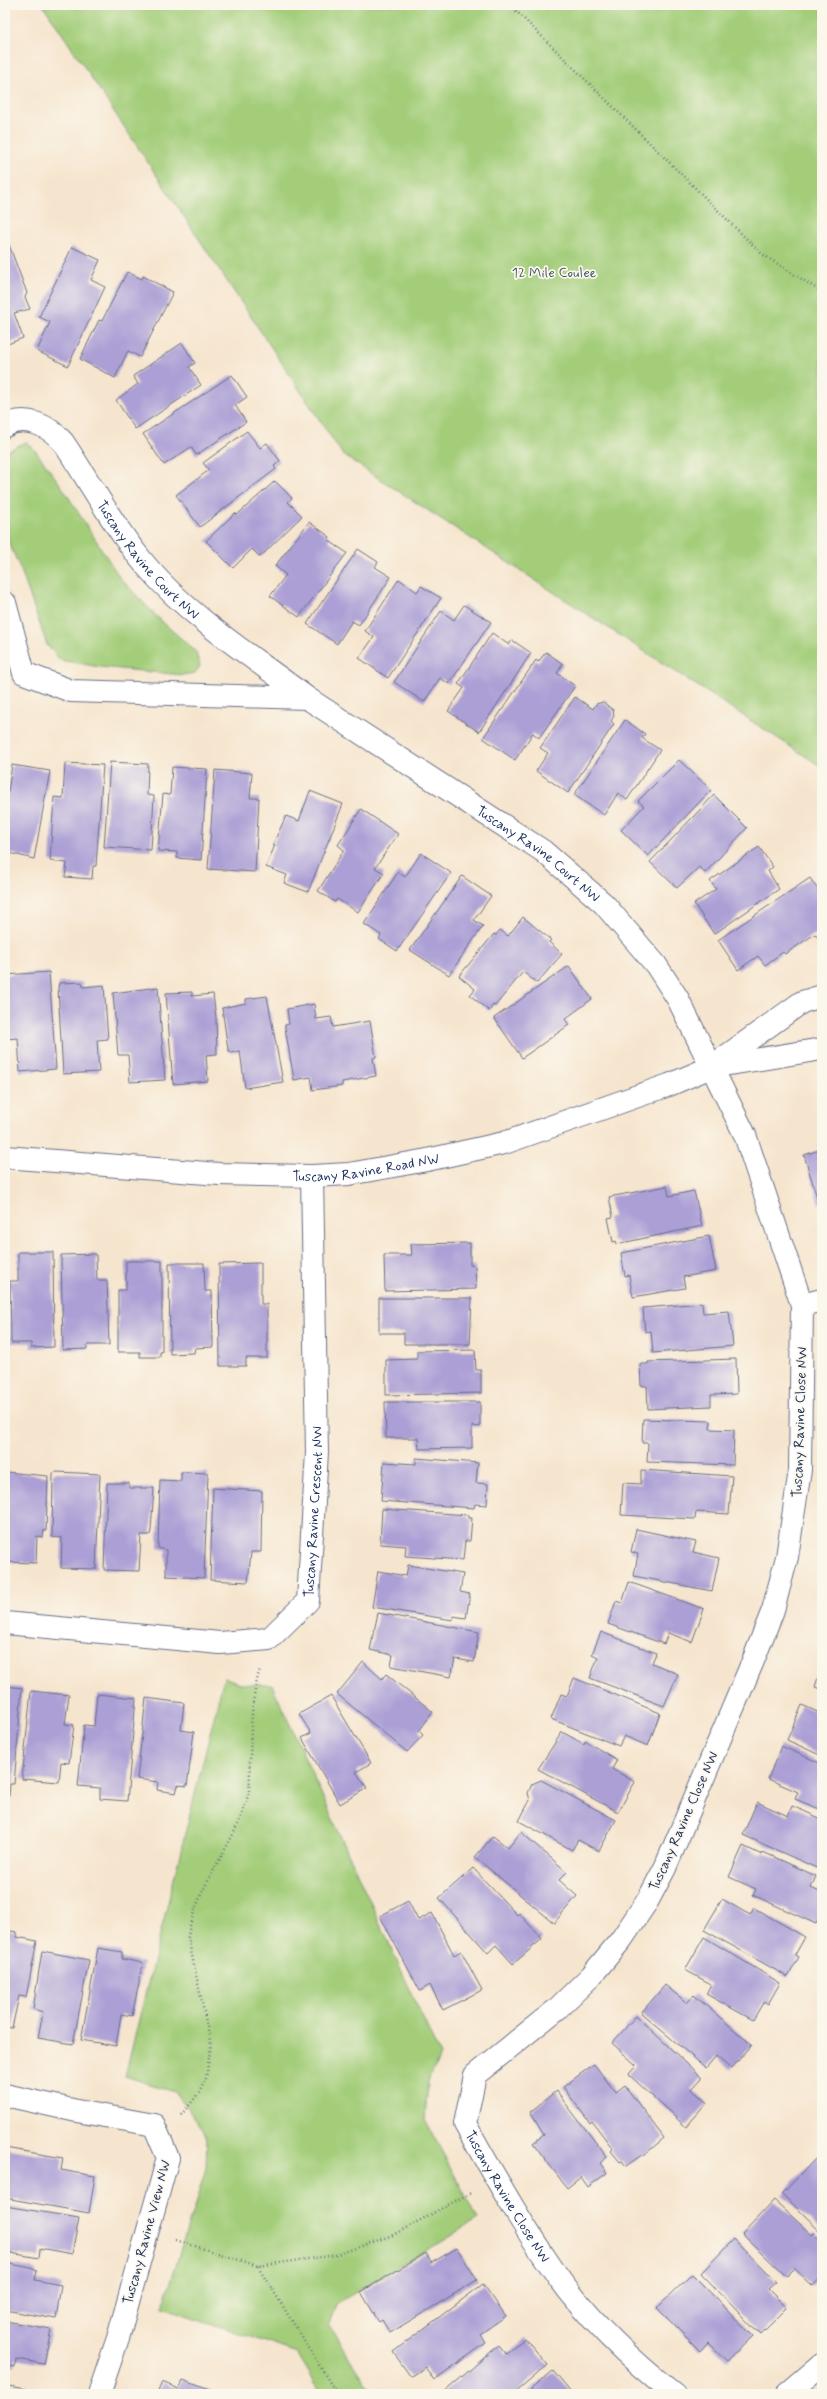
<svg xmlns="http://www.w3.org/2000/svg" width="827" height="2399" font-family="Mynerve,sans-serif">
  <style>
    .green { fill: #a3cd79; stroke: #5f7e6c }
    .building { fill: #ab9fd5 }
    .lines { fill: none; stroke-linecap: round; stroke-linejoin: round }
    .minor-casing { stroke: #686f85; stroke-width: 24 }
    .path { stroke: #686f85; stroke-width: 2.5; stroke-dasharray: 1 3; stroke-linecap: butt }
    .minor { stroke: #fff; stroke-width: 22 }
    .labels { text-anchor: middle; stroke-width: 3.5; stroke-linejoin: round; paint-order: stroke }
    .park-label { font-size: 14px; fill: #3d5665; stroke: #fbf7ec }
    .street-label { font-size: 14px; fill: #1b2f5e; stroke: #fbf7ec }
  </style>
  <rect width="100%" height="100%" fill="#fbf7ec"/>
  <filter id="ink" filterUnits="userSpaceOnUse"><feTurbulence type="fractalNoise" baseFrequency=".025" numOctaves="2"/><feDisplacementMap in="SourceGraphic" scale="8" xChannelSelector="R" yChannelSelector="G"/><feConvolveMatrix kernelMatrix="1 2 1 2 8 2 1 2 1" color-interpolation-filters="sRGB"/></filter>
  <filter id="wash" filterUnits="userSpaceOnUse"><feTurbulence type="fractalNoise" baseFrequency=".012" numOctaves="4" result="noise"/><feDisplacementMap in="SourceGraphic" scale="16" xChannelSelector="R" yChannelSelector="G"/><feGaussianBlur stdDeviation="0.9" result="paint"/><feColorMatrix in="noise" values="0 0 0 0 0 0 0 0 0 0 0 0 0 0 0 0 0 1.4 0 .05"/><feComposite in="paint" operator="in"/></filter>
  <g filter="url(#wash)">
    <rect width="100%" height="100%" fill="#f6e5ce"/>
    <path class="green" d="M43,5H822V767L343,455Z
      M26,442L35,450L60,484L120,578L156,616L196,652L200,666L195,673L183,675L100,667L60,660L47,645L21,570L5,534V452Z
      M224,1677L242,1684L272,1685L440,2056L428,2082L425,2120L478,2219L336,2304L329,2324L364,2382L375,2394H322L297,2353L163,2307L206,2168L207,2135L175,2092L125,2076Z"/>
    <g id="blocks">
      <path class="building" d="M5,234L27,293L25,297L30,309L14,313L23,338L5,345Z
        M72,247L100,260L91,280L105,287L68,366L37,351L50,322L39,317Z
        M127,272L142,279L143,276L173,292L140,357L128,351L115,378L80,359L99,320L102,321Z
        M182,343L195,363L189,367L201,385L135,429L116,400L138,384L133,376Z
        M232,375L247,397L235,405L246,422L196,455L191,447L164,465L143,434Z
        M247,431L260,448L267,443L280,461L274,466L276,469L200,527L176,495L209,470L203,463Z
        M275,481L292,498L288,502L302,516L260,557L252,549L233,568L206,541L235,513L237,515Z
        M309,522L330,537L328,540L347,553L299,617L270,596L286,575L275,566Z
        M358,549L378,562L375,567L391,577L359,625L352,621L337,644L307,624Z
        M399,579L417,592L421,586L441,598L388,678L359,658L374,637L365,631Z
        M464,605L491,622L449,684L440,678L424,702L394,682L441,611L454,620Z
        M492,633L509,645L512,640L531,653L479,732L448,711L464,688L458,684Z
        M546,652L563,664L557,673L575,686L539,738L533,733L515,760L483,738L536,660L538,662Z
        M575,697L593,709L596,704L603,702L613,710L614,716L611,721L614,724L568,793L536,771L548,753L540,748Z
        M625,720L645,734L642,738L660,750L627,800L618,793L604,815L574,795Z
        M679,760L711,790L648,856L621,830L644,806L638,801Z
        M110,762L148,764L147,795L154,796L151,850L104,847Z
        M65,763L103,765L96,866H93L92,879L65,877L67,863L50,861L54,797L63,798Z
        M12,765L50,771L34,859L5,852V791L8,792Z
        M172,767L207,769L201,860L177,858V852L158,851L163,794L170,795Z
        M215,770L252,773L250,798H259L255,872L208,869Z
        M310,791L343,804L308,892L284,883L287,875L266,867L275,845L273,844L286,816L299,821Z
        M714,795L747,828L705,873L699,867L677,888L650,862Z
        M361,809L398,834L375,868L384,873L358,912L337,899L335,902L318,891L344,850L338,845Z
        M759,847L773,867L768,871L779,889L714,934L694,904L716,889L710,881Z
        M421,853L451,873L397,951L379,939L381,935L364,924L398,872L405,877Z
        M462,876L491,896L474,920L483,926L449,975L410,950Z
        M810,878L822,896V937L819,939L815,934L785,954L783,952L765,965L758,956L738,970L718,940Z
        M523,917L551,940L549,942L562,954L537,983L523,972L495,1006L493,1005L489,1011L470,995L475,989L459,976L494,934L496,935L500,930L508,936Z
        M569,966L592,999L565,1019L569,1025L522,1058L494,1018Z
        M49,972L56,1069L20,1072L18,1038L6,1039L5,1036V975Z
        M82,982L83,987L104,985L108,1039L97,1040L99,1072L63,1074L58,988L59,983Z
        M158,987L165,1080L130,1082L128,1055H118L113,993Z
        M192,992V996L213,994L216,1018L217,1054L206,1055L208,1081L173,1084L166,993Z
        M267,996L283,1082L245,1088L240,1051L230,1053L228,1049L222,1008L246,1003V999Z
        M314,1004L316,1019L331,1017L333,1027L370,1021L376,1057L373,1058L376,1076L342,1082V1086L313,1090L311,1077L294,1080L285,1028V1025L289,1024L287,1009Z
        M822,1143V1203L819,1204L804,1155L819,1150L818,1144Z
        M667,1186L669,1196L694,1191L702,1226L617,1244L616,1241L613,1242L608,1218L613,1217L609,1197Z
        M709,1236L716,1271L683,1277L685,1288L633,1297L629,1275L625,1276L621,1253Z
        M470,1243V1265L475,1266L476,1289L385,1291L384,1255H412L411,1244Z
        M18,1252H53L54,1347L31,1348V1343H11L10,1281H18Z
        M96,1254L97,1280H107L109,1345H87V1349L63,1350L61,1255Z
        M126,1261H162V1352H160V1357H140V1352H118V1290H126Z
        M169,1263H204L205,1291H212L213,1347L195,1348L194,1353L170,1354Z
        M261,1263V1304H267V1358H246V1366H220L219,1264Z
        M379,1298H472L470,1344H404V1333H379Z
        M702,1303L703,1313L729,1311L733,1346L653,1353L651,1331L645,1332L643,1308Z
        M475,1350L476,1370H481V1393L386,1395V1360L417,1359V1351Z
        M736,1359L737,1394L711,1395V1406L648,1409L647,1386H641L640,1364H648V1362Z
        M385,1402H480V1427L472,1426V1448L419,1449L418,1438H386Z
        M643,1419L711,1421L710,1429L734,1430L733,1465L647,1462L648,1443H642Z
        M416,1458L478,1463L476,1483L488,1484L487,1505L475,1504L474,1508L381,1501L384,1462L416,1464Z
        M641,1470L732,1476L729,1514L696,1512L695,1519L621,1515L623,1483L641,1484Z
        M5,1472L48,1476L46,1531L44,1530L43,1537L37,1536L36,1563L5,1562Z
        M56,1472L100,1474L96,1569L61,1568L62,1538L52,1537L53,1473Z
        M181,1472L208,1473L204,1578L166,1576V1550L158,1548L160,1480L181,1481Z
        M107,1483H129V1488H154L151,1530L150,1535H141L139,1571L104,1570Z
        M213,1488L262,1491L261,1552H251L248,1582L210,1580Z
        M382,1509L468,1515V1518H472L470,1541H465L463,1560L405,1556L406,1546L380,1544Z
        M636,1529L696,1542L693,1552L719,1558L712,1591L634,1576L638,1554L631,1552Z
        M408,1565L463,1574L460,1592L470,1594L466,1618L453,1616V1620L372,1607L378,1571L406,1576Z
        M629,1582L704,1609L692,1642L668,1633L664,1644L608,1624L616,1601L622,1603Z
        M378,1613L479,1632L474,1662L455,1659L451,1677L391,1666L393,1655L370,1650Z
        M601,1632L656,1653L652,1663L678,1674L664,1706L590,1678L598,1657L592,1654Z
        M363,1662L382,1679L386,1674L433,1712L419,1731L423,1735L407,1752L337,1694Z
        M822,1665V1689L815,1687Z
        M574,1678L660,1713L648,1746L624,1736L619,1746L551,1719L561,1694L567,1696Z
        M5,1686L22,1688L14,1784H10L9,1796L5,1795Z
        M31,1691L69,1695L65,1724L74,1725L69,1763L61,1762L59,1782L22,1779Z
        M97,1694L136,1698L127,1801L100,1799V1788L78,1786L84,1725L94,1726Z
        M331,1696L371,1763L356,1772L367,1788L340,1804L302,1738L311,1733L299,1714Z
        M146,1698L184,1703L181,1730L194,1732L187,1786L178,1785L176,1793L157,1790L158,1782L137,1779Z
        M802,1705L822,1714V1756L787,1740Z
        M562,1732L584,1744L585,1741L617,1760L612,1769L635,1782L618,1812L538,1769Z
        M781,1746L822,1764V1810L795,1799L798,1792L768,1779Z
        M541,1780L616,1820L599,1851L578,1840L572,1850L519,1821L530,1800L528,1793L532,1784Z
        M757,1802L788,1816L792,1806L822,1819L821,1870L743,1835Z
        M521,1832L567,1872L559,1880L577,1896L554,1923L475,1857L493,1836L508,1848Z
        M743,1846L762,1855L763,1852L816,1876L811,1888L822,1893V1910L816,1924L753,1895L756,1889L729,1877Z
        M473,1868L517,1915L519,1913L542,1939L513,1964L496,1945L488,1953L439,1898Z
        M722,1899L750,1915L754,1908L805,1937L795,1955L799,1957L788,1977L704,1930Z
        M408,1901L418,1920L432,1913L454,1955L461,1951L482,1990L443,2010L430,1985L420,1991L380,1916Z
        M5,1930L17,1932V1937L37,1941L26,1997L19,1996L12,2028L5,2027Z
        M704,1937L780,1983L768,2004L764,2001L753,2020L706,1994L711,1984L685,1970Z
        M98,1948L122,1952V1959L143,1963L132,2016L121,2014L116,2046L81,2040Z
        M42,1951L89,1960L73,2044L38,2038L43,2012L33,2009Z
        M665,1985L687,2003L694,1995L752,2045L731,2069L716,2056L706,2068L641,2013Z
        M636,2016L702,2078L692,2089L707,2103L686,2127L628,2074L636,2065L612,2043Z
        M594,2064L616,2093L625,2086L664,2138L644,2155L643,2154L626,2166L622,2161L620,2162L611,2151L613,2149L592,2121L590,2123L563,2087Z
        M556,2091L607,2157L600,2163L607,2173L588,2187L581,2177L567,2188L533,2143L544,2135L530,2112Z
        M5,2148L63,2158L61,2170L95,2176L89,2213L5,2198Z
        M817,2157L822,2162V2232L782,2194Z
        M774,2200L812,2235L814,2233L822,2241V2276L813,2286L794,2268L786,2276L742,2234Z
        M5,2206L79,2218L72,2254L40,2248L39,2258L5,2252Z
        M734,2239L776,2282L768,2289L787,2308L760,2335L701,2273Z
        M457,2248L477,2280L390,2333L382,2320L379,2322L361,2292L426,2253L431,2263Z
        M5,2263L31,2268L37,2271L35,2280L61,2285L56,2319L5,2310Z
        M692,2274L753,2336L727,2361L708,2342L700,2351L657,2308Z
        M483,2284L506,2316L480,2334L486,2343L434,2380L425,2367L411,2377L393,2352Z
        M5,2321L51,2329L44,2364L16,2359L15,2367L5,2365Z
        M525,2338L548,2365L514,2394H442L499,2345L506,2354Z
        M553,2371L572,2394H525Z
        M5,2377L9,2378L8,2386L27,2389V2394H5Z
        M183,2380L212,2391L210,2394H157L162,2382L179,2389Z"/>
    </g>
  </g>
  <g filter="url(#ink)">
    <use href="#blocks" fill-opacity="0" stroke="#686f85" stroke-width="1"/>
    <g class="lines">
      <g class="minor-casing">
        <g id="minor">
          <path id="s1" d="M5,426C26,414 49,426 63,442C90,482 116,531 148,568C192,619 253,657 307,698L71,691L24,673L5,603"/>
          <path id="s2" d="M307,698L543,851L604,904L656,965L678,999L745,1135L802,1305L800,1470L787,1557L773,1610L753,1661L665,1868L648,1900L621,1940L591,1976L557,2009L475,2075L465,2124C493,2173 520,2222 552,2268C585,2316 628,2358 674,2394"/>
          <path d="M717,1066L822,1049"/>
          <path id="s3" d="M5,1157L219,1174L312,1176L349,1174L427,1160L504,1143L669,1085L711,1067L802,1002L822,996"/>
          <path d="M802,1305L822,1300"/>
          <path id="s4" d="M5,1623L220,1643L269,1639L308,1601L317,1452L312,1176"/>
          <path d="M5,2095L77,2111L154,2125L168,2158L118,2338L99,2394"/>
          <path d="M787,2394L822,2364"/>
        </g>
      </g>
      <path class="path" d="M510,5L762,254L822,292
        M181,2115L199,2093L206,2078L211,2045L188,1937C195,1886 236,1845 248,1795C251,1784 249,1770 250,1759C251,1728 251,1699 260,1669
        M176,2240L258,2266L336,2255L393,2235L470,2193
        M258,2266L337,2394"/>
      <use href="#minor" class="minor"/>
    </g>
  </g>
  <g class="labels">
    <g class="park-label">
      <text x="554" y="277">12 Mile Coulee</text>
    </g>
    <g class="street-label">
      <text dy="5" stroke="none"><textPath href="#s1" startOffset="211">Tuscany Ravine Court NW</textPath></text>
      <text dy="5" stroke="none"><textPath href="#s2" startOffset="279">Tuscany Ravine Court NW</textPath></text>
      <text dy="5" stroke="none"><textPath href="#s3" startOffset="362">Tuscany Ravine Road NW</textPath></text>
      <text transform="translate(799 1422) rotate(-88)" y="5">Tuscany Ravine Close NW</text>
      <text dy="5" stroke="none"><textPath href="#s4" startOffset="409">Tuscany Ravine Crescent NW</textPath></text>
      <text transform="translate(683 1821) rotate(-66)" y="5">Tuscany Ravine Close NW</text>
      <text dy="5" stroke="none"><textPath href="#s2" startOffset="1819">Tuscany Ravine Close NW</textPath></text>
      <text transform="translate(146 2232) rotate(-75)" y="5">Tuscany Ravine View NW</text>
    </g>
  </g>
  <rect width="827" height="2399" fill="none" stroke="#fbf7ec" stroke-width="20"/>
</svg>
